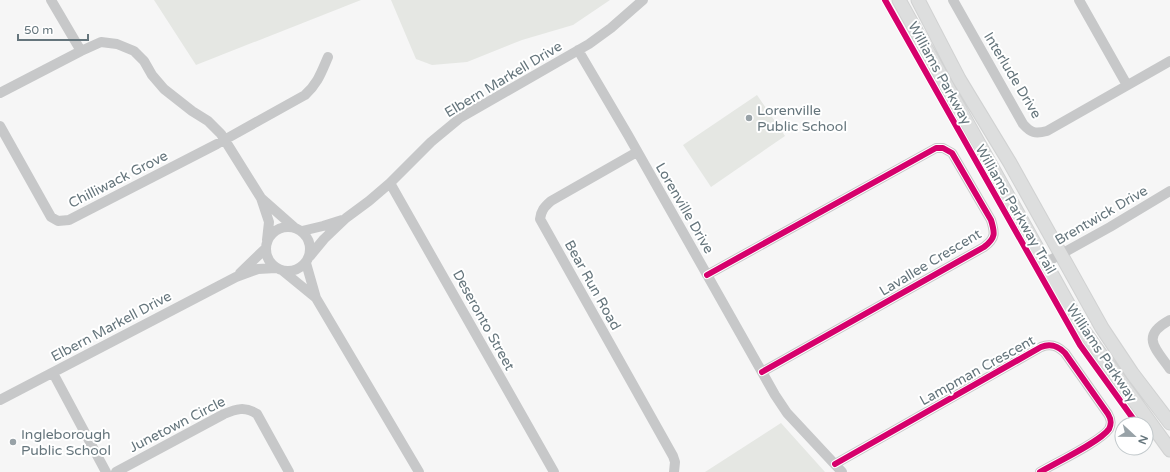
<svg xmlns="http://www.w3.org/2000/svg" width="1170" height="472" font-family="'Varela Round',sans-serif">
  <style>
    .green { fill: #e5e7e3 }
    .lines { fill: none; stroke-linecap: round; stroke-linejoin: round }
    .major-casing { stroke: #d1d2d2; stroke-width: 15 }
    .minor { stroke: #c7c8c9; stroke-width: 10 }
    .major { stroke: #dddede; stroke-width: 13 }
    .cycleway-casing { stroke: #fff; stroke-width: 8 }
    .cycleway { stroke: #d6006c; stroke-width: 6 }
    .poi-dot { fill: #98a2a7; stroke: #fff; stroke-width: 1.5 }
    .labels { text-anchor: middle; stroke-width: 4; stroke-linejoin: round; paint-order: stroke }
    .street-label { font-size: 14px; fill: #65757c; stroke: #fff }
    .poi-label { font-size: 14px; fill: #65757c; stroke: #fff; text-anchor: start }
  </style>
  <rect width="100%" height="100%" fill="#f6f6f6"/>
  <path class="green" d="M154,0H361L196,65Z
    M391,0H610L573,25L522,40L467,62L432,65L416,59Z
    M757,95L785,136L711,187L683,145Z
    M781,423L825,472H705Z"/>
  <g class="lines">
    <g class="major-casing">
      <path id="major" d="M899,0L1081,327L1170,450
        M918,0L959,79L1010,163L1102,328L1132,373L1170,423"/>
    </g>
    <path class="minor" d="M51,0L81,51
      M953,0L1023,124C1031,133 1035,134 1047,131L1170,61
      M1079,0L1127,85
      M578,50L628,135L775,395L787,413L842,472
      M0,93L81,51L101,42L117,44L134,51L144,61L152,75L164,89L192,111L208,121L221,134L261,198L269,222L267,240
      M0,126L51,217L58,221L69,220L217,144L305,95C318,83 321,73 328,57
      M637,152L551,201C544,207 541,211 540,219L673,456L675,462L674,472
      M390,183L554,472
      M261,198L295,228
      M266 249a22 22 0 1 1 44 0a22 22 0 1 1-44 0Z
      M302,231L323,226L342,220
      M310,256L324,239L346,218L369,201L390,183L431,142L460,118L589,44L611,28L643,0
      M306,263L316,298L419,472
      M1045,263L1110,227L1170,191
      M283,271L316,298
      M240,273L266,248
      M707,275L936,148H943L952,153L991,220C995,233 996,238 984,247L762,372
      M1170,320C1140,336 1155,348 1170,369
      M53,373L106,472
      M0,400L236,277L258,269L276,268
      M835,464L1041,347C1051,343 1058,346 1065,353L1108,414C1111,419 1112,423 1109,429C1100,442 1055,463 1040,472
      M116,472L224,414C236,409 245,406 257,414L289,472"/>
    <use href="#major" class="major"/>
    <g class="cycleway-casing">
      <path id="cycleway" d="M885,0L1080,345L1137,424
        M707,275L936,148H943L952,153L991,220C995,233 996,238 984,247L762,372
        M835,464L1041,347C1051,343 1058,346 1065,353L1108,414C1111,419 1112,423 1109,429C1100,442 1055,463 1040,472"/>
    </g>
    <use href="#cycleway" class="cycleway"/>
  </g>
  <g class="poi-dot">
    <circle cx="749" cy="118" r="4"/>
    <circle cx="13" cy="442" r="4"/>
  </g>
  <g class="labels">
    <g class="street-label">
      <text transform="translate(940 73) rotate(61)" y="5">Williams Parkway</text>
      <text transform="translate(1013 75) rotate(59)" y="5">Interlude Drive</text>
      <text transform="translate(503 79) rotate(-31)" y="5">Elbern Markell Drive</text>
      <text transform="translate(118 179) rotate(-27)" y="5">Chilliwack Grove</text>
      <text transform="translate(685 208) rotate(60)" y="5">Lorenville Drive</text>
      <text transform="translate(1016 209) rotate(60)" y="5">Williams Parkway Trail</text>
      <text transform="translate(1101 215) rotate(-30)" y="5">Brentwick Drive</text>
      <text transform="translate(930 262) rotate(-31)" y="5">Lavallee Crescent</text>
      <text transform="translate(593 285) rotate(61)" y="5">Bear Run Road</text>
      <text transform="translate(484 320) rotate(61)" y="5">Deseronto Street</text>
      <text transform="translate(111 326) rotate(-28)" y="5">Elbern Markell Drive</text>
      <text transform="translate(1102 353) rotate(56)" y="5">Williams Parkway</text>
      <text transform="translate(977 370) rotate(-29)" y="5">Lampman Crescent</text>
      <text transform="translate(177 424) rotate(-27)" y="5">Junetown Circle</text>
    </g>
    <g class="poi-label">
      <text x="757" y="115">Lorenville<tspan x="757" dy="16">Public School</tspan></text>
      <text x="21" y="439">Ingleborough<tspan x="21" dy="16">Public School</tspan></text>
    </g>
  </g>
  <g transform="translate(1134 436) rotate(112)"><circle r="19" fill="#ffffff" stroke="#c1c8cb"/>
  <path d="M0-3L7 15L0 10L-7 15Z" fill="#98a2a7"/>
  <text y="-6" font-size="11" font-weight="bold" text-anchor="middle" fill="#65757c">N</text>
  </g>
  <path d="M18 34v6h70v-6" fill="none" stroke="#65757c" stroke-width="2"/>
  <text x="24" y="34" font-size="12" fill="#65757c" stroke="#ffffff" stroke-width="3" paint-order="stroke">50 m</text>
</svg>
